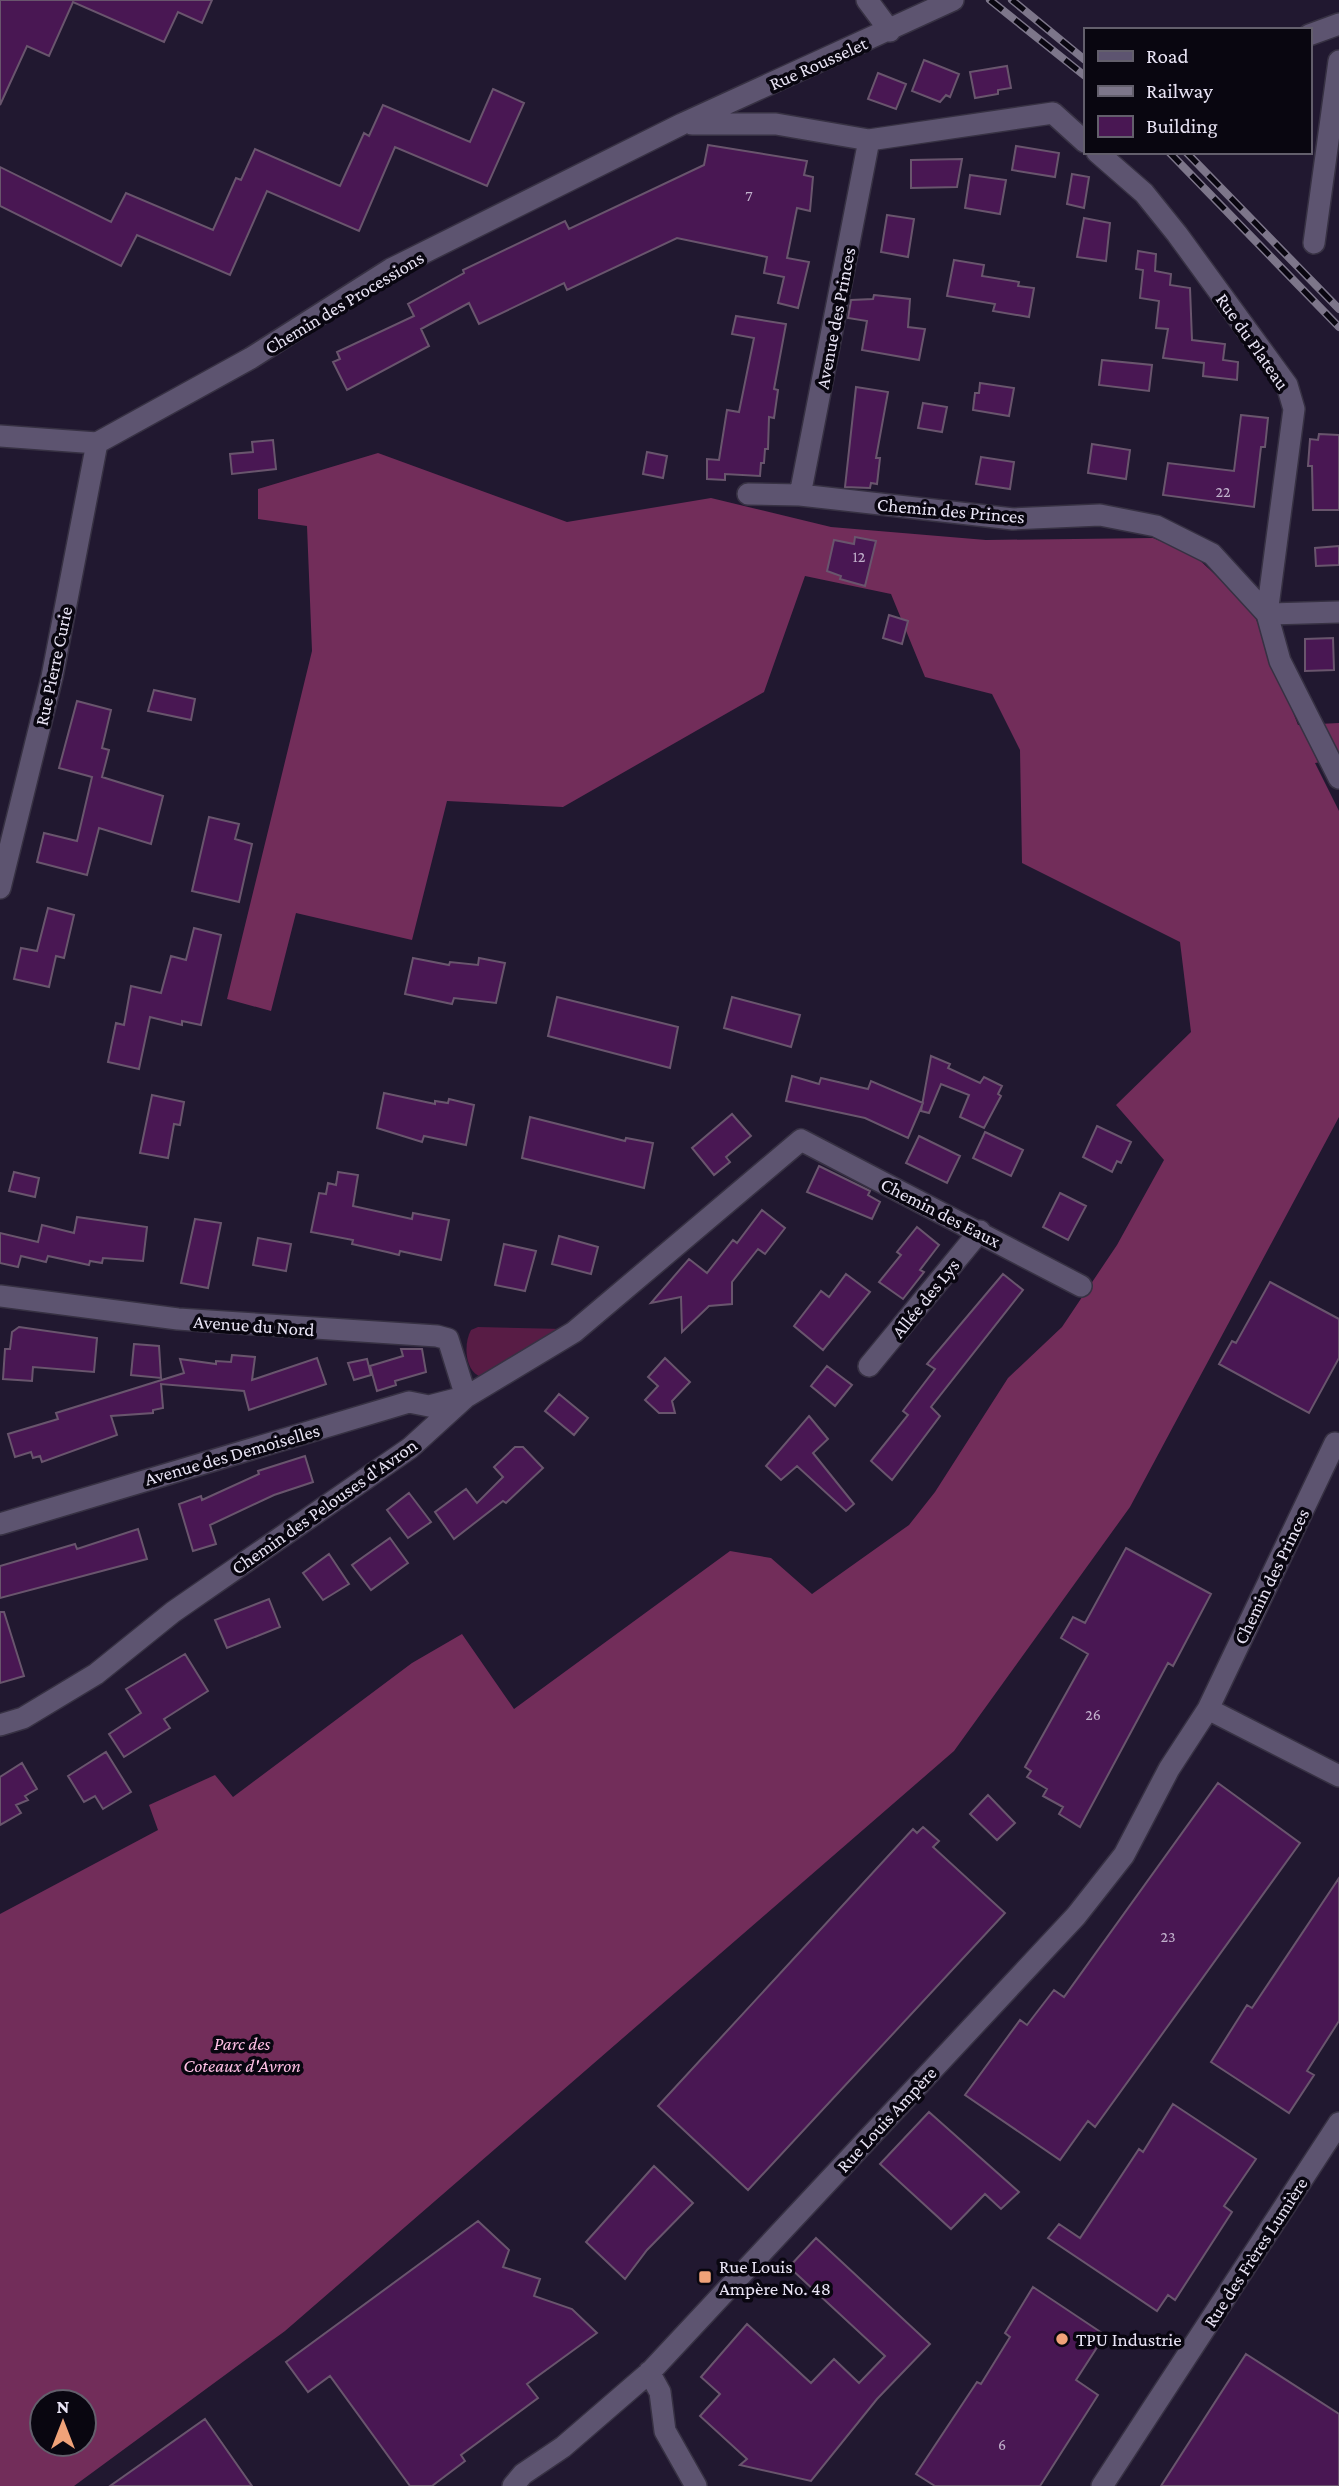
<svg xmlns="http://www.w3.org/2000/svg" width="1339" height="2486" font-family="'Crimson Pro',serif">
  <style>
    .green { fill: #581c45 }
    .forest { fill: #722d5a; fill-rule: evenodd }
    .building { fill: #491753; stroke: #69556d; stroke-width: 2 }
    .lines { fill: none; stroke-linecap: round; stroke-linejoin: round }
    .minor-casing { stroke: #373143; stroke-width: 24 }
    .minor { stroke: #5d5470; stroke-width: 21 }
    .rail-casing { stroke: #7d768a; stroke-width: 8 }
    .rail { stroke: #090610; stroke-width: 5; stroke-dasharray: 16; stroke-linecap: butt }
    .poi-dot { fill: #f0a279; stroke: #090610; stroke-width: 2.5 }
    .labels { text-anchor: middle; stroke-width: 7; stroke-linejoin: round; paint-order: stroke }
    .number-label { font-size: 16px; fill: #c1b1cc }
    .street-label { font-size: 19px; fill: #e9e4f5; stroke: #090610 }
    .park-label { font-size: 19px; font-style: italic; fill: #febfe4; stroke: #090610 }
    .poi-label { font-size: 19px; fill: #e9e4f5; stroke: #090610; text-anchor: start }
  </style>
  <rect width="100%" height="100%" fill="#211830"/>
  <path class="green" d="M478,1327L564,1329L482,1377C465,1373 463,1344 471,1330Z"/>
  <path class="forest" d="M378,453L567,522L711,498L831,527L986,540L1153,538L1194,555L1252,609L1298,725L1339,723V759L1315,763L1339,811V1117L1130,1507L954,1751L285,2331L74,2486H0V1914L158,1830L149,1805L215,1775L233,1797L412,1663L462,1634L514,1709L730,1551L771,1558L812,1594L909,1525L935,1492L1008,1378L1062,1327L1117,1245L1164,1160L1116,1105L1191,1032L1180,942L1022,863L1020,750L992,694L925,677L891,594L805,576L764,692L563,807L447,801L412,940L296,913L271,1011L227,999L312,651L307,526L258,519V489ZM42,2402H84V2444H42Z"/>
  <path class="building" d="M0,0H212L202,23L178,12L164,42L73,2L49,56L27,46L0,105Z
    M924,60L959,74L950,97L946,95L940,102L912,91Z
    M1007,66L1011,88L998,90V94L975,98L970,72Z
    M878,73L906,84L896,109L868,99Z
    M493,89L524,103L487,186L395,147L359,231L267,191L230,275L137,235L121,266L0,206V167L111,222L126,193L213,230L236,178L241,180L255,149L340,186L364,133L369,136L383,105L470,142Z
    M708,145L807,161L804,175L813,177L810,211L797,208L787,258L809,262L798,308L778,303L784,277L764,273L767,257L677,238L567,290L564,283L479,324L469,303L421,329L429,346L347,390L333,362L340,359L337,352L414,316L408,304L464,273L463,270L565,221L569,229L704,165Z
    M1016,146L1059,153L1055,177L1012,170Z
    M962,159L957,187L911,188V160Z
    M1072,174L1089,177L1084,208L1067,204Z
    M970,175L1006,180L1000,214L965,208Z
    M887,215L914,219L908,257L881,252Z
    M1084,218L1110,223L1106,261L1077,257Z
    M1138,251L1156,254L1155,271L1171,274L1170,285L1190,288L1192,340L1225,344L1223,360L1238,362L1237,380L1203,376L1204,363L1163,358L1168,329L1156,328L1159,301L1140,298L1143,270L1136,269Z
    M954,260L984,265L982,276L1019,282L1018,286L1034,288L1029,317L993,311L995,304L947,296Z
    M874,295L910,299L908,327L925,329L919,360L862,350L867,321L848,318L851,300L873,299Z
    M736,316L786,324L774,389L778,390L774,418L769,417L768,449H765L764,463H761L760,476L725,474V480L707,479V459L719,460L727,410L739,412L754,338L732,334Z
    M1102,360L1152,365L1149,391L1099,385Z
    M980,383L1014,388L1009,416L973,410L975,393H979Z
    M856,387L888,392L876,458H880L877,484L871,483L870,488L845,487Z
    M923,403L947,407L942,432L918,428Z
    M1241,415L1268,418L1265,447H1261L1254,507L1163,495L1168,463L1234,471Z
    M1319,434L1339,435V510H1313L1312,466H1308L1310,439L1318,440Z
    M273,440L276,469L232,474L230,454L253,452L252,442Z
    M1092,444L1130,450L1126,479L1088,473Z
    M647,452L667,456L663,478L643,474Z
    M981,457L1014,462L1010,489L976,484Z
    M855,537L876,541L865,586L840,579L841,576L827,571L834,540L854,544Z
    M1339,546V565L1316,566L1315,548Z
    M889,615L908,621L902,644L883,638Z
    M1333,638L1334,670L1305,671V639Z
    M154,690L195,699L191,720L148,711Z
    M77,701L111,710L102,748L109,750L102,777L163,796L151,844L99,828L87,875L37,862L44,833L77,841L92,777L59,768Z
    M209,817L239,824L235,839L252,844L239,902L192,891Z
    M48,908L74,915L64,958L56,956L49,987L14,979L21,948L37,951Z
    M194,928L221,935L201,1025L182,1021V1025L150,1017L139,1069L108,1062L116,1023L124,1025L131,986L161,993L171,956L186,960Z
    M413,958L449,965L450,962L478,965L479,958L505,963L496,1003L454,998L452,1004L405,994Z
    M557,997L678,1027L670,1068L548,1036Z
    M732,997L800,1015L791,1047L724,1028Z
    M931,1056L950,1064L948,1068L980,1083L984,1077L1002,1086L998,1094L1001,1096L984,1128L960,1117L969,1095L941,1084L929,1113L921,1111Z
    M792,1076L819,1084L821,1078L868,1089L871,1081L923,1103L908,1138L865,1118L786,1101Z
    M384,1093L435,1104V1101L448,1103L449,1099L474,1105L466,1145L424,1136L422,1142L377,1128Z
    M152,1095L184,1102L180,1125L174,1124L168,1158L140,1153Z
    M732,1114L751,1136L726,1157L730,1162L714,1175L692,1148Z
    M530,1117L625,1141L626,1138L653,1143L644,1188L522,1158Z
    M1097,1126L1131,1142L1121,1163L1117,1161L1112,1172L1083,1157Z
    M985,1132L1023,1150L1011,1176L973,1158Z
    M919,1136L960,1156L947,1183L906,1163Z
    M819,1166L870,1191L868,1195L880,1202L872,1219L807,1192Z
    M14,1172L39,1178L35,1197L9,1191Z
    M338,1172L358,1175L353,1206L412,1219L413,1213L449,1220L441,1260L400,1251L399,1255L387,1252L352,1244L353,1240L311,1232L319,1193L326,1194L328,1183L336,1185Z
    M1060,1193L1086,1206L1068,1240L1043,1227Z
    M762,1210L785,1228L765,1254L758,1249L732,1282V1304L709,1306L682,1332L681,1297L651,1303L689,1259L707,1273L733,1240L737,1243Z
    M77,1217L147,1227L143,1261L103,1258L102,1263L90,1261L89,1265L48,1256L46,1262L21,1256L18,1267L0,1263V1233L38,1242L42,1225L74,1233Z
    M195,1219L221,1223L208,1288L181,1283Z
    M917,1227L939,1245L920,1270L924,1272L903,1299L879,1282L901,1255L897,1252Z
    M559,1236L598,1247L591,1274L552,1264Z
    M258,1238L291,1244L286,1271L253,1265Z
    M504,1244L536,1251L525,1291L495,1285Z
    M846,1274L870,1292L823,1350L794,1326L821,1291L829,1297Z
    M1003,1274L1023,1290L931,1407L940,1416L892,1480L871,1461L908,1415L903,1411L935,1369L927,1364Z
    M1270,1282L1339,1319V1358L1309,1413L1219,1364L1232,1341L1236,1343Z
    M19,1327L97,1338L94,1372L33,1367L32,1381L3,1379L5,1349H10L12,1332Z
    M134,1344L159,1346L161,1378L131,1375Z
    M401,1349H422L426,1372L395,1381L396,1385L377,1391L370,1366L403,1356Z
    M232,1355L255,1357L252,1380L317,1358L326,1384L249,1410L244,1391L161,1384L163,1408L153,1410V1413L111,1416L117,1435L42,1462L40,1456L33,1458L31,1452L15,1457L8,1434L58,1419L56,1413L184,1373L180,1359L216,1364V1361L231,1362Z
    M665,1358L690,1382L672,1401L675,1413H659L645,1400L658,1386L648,1377Z
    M367,1359L371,1375L354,1380L348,1363Z
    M827,1366L852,1385L835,1406L811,1386Z
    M559,1394L588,1418L574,1435L545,1411Z
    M809,1416L828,1439L813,1453L854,1504L846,1511L797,1466L781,1480L766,1466Z
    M515,1447H523L543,1468L506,1503L503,1501L454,1539L435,1512L466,1489L477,1503L503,1477L494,1467Z
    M305,1456L313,1482L274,1495L210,1525L216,1544L193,1551L179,1504L201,1496L202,1500L259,1474L258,1471Z
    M409,1493L431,1522L408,1538L387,1510Z
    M138,1529L147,1559L0,1598V1566L75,1544L77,1549Z
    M390,1538L408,1563L371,1590L352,1565Z
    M1126,1548L1211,1594L1173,1666L1168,1663L1080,1827L1059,1814L1063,1807L1043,1796L1047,1789L1027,1777L1031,1771L1025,1767L1088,1654L1061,1638L1073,1617L1085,1623Z
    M329,1554L349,1584L323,1600L303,1573Z
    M269,1599L280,1627L227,1648L215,1620Z
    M0,1612H4L24,1676L0,1683Z
    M185,1654L208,1691L164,1719L170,1728L124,1757L109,1734L141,1713L126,1689Z
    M106,1752L131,1792L103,1809L95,1796L84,1802L68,1776Z
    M22,1763L37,1789L25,1796L28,1800L16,1805L21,1813L0,1825V1777Z
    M1218,1783L1300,1843L1095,2127L1088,2121L1060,2160L965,2095L1020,2020L1027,2025L1054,1990L1064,1997Z
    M988,1795L1015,1823L997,1840L970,1814Z
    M923,1827L939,1841L933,1847L1005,1913L748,2190L658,2106L913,1829L917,1833Z
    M1339,1878V2021L1307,2071L1314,2075L1289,2113L1211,2062L1247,2005L1252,2008Z
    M1173,2104L1256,2159L1224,2206L1232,2212L1175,2300L1168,2295L1157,2311L1048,2238L1059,2224L1080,2238L1139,2149L1143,2152Z
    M929,2112L1019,2192L1001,2209L985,2194L951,2229L880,2164Z
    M654,2166L693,2203L647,2250L625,2279L586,2242Z
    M478,2221L509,2250L503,2267L540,2279L534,2296L572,2309L597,2333L527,2384L538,2398L461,2455L465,2461L432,2486H410L330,2376L308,2392L286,2362Z
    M816,2238L930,2344L877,2399L811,2481L740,2465L747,2459L700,2416L720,2394L701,2377L747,2324L811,2383L834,2359L859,2383L885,2356L789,2267Z
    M1033,2287L1105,2335L1076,2380L1098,2395L1040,2486H935L916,2474L977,2382L981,2384L1010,2337L1005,2333Z
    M1246,2354L1339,2414V2486H1161Z
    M205,2419L252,2486H110Z"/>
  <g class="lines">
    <g class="minor-casing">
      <path id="minor" d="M867,0L890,31
        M1309,35L1339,24
        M692,124H776L869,140L1053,113L1085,142
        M1097,152L1144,193L1177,234L1287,385L1294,409L1267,614L1339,612
        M1314,243L1339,61
        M0,436L97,443L251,358L391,269L682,124L953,0
        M748,494L800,495L1013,519L1100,515L1156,526L1212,554L1267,614L1280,661L1339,778
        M800,495L869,140
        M0,888L52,677L97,443
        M0,1296L178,1319L437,1336L448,1339L466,1397
        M869,1366L980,1231
        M0,1524L409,1402L429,1406L464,1397
        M1208,1709L1339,1776
        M0,1725L23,1718L96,1674L173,1612L410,1448L466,1397L574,1332L801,1140L1081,1286
        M649,2372L660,2392L665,2431L696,2486
        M513,2486L523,2474L563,2447L651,2371L1076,1916L1124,1855L1169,1769L1208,1709L1335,1443
        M1102,2486L1339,2123"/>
    </g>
    <use href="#minor" class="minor"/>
    <g class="rail-casing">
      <path id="rail" d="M990,0L1085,76
        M1012,0L1085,60
        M1169,152L1339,327
        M1186,152L1339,309"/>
    </g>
    <use href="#rail" class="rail"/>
  </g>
  <g class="poi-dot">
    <rect x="698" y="2270" width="14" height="14" rx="3.5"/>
    <circle cx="1062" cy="2339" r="7"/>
  </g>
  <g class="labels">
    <g class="number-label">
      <text x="749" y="201">7</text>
      <text x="1223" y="497">22</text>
      <text x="859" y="562">12</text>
      <text x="1093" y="1720">26</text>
      <text x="1168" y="1942">23</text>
      <text x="1002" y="2450">6</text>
    </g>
    <g class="street-label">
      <text transform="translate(818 63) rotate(-24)" y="7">Rue Rousselet</text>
      <text transform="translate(344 302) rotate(-31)" y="7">Chemin des Processions</text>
      <text transform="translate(835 318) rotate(-79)" y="7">Avenue des Princes</text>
      <text transform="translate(1253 341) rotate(55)" y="7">Rue du Plateau</text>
      <text transform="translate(951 510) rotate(5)" y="7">Chemin des Princes</text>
      <text transform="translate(53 666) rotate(-78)" y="7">Rue Pierre Curie</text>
      <text transform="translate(941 1212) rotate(27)" y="7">Chemin des Eaux</text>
      <text transform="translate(925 1298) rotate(-51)" y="7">Allée des Lys</text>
      <text transform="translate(254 1325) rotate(4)" y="7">Avenue du Nord</text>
      <text transform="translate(232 1454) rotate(-16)" y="7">Avenue des Demoiselles</text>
      <text transform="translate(324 1506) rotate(-35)" y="7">Chemin des Pelouses d'Avron</text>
      <text transform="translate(1271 1576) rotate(-64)" y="7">Chemin des Princes</text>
      <text transform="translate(886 2119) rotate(-47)" y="7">Rue Louis Ampère</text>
      <text transform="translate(1255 2252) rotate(-57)" y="7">Rue des Frères Lumière</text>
    </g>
    <g class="park-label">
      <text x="242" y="2050">Parc des<tspan x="242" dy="22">Coteaux d'Avron</tspan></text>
    </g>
    <g class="poi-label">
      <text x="719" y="2273">Rue Louis<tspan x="719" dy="22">Ampère No. 48</tspan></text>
      <text x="1076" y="2346">TPU Industrie</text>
    </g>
  </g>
  <rect x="1084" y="28" width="228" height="126" fill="#090610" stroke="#635f6c" stroke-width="2"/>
  <rect x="1098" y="51" width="35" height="10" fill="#5d5470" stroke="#635f6c" stroke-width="2"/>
  <text x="1146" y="63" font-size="21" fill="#e9e4f5">Road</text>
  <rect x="1098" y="86" width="35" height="10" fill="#7d768a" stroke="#635f6c" stroke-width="2"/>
  <text x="1146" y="98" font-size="21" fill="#e9e4f5">Railway</text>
  <rect x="1098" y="116" width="35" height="21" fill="#491753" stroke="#635f6c" stroke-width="2"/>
  <text x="1146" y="133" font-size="21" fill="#e9e4f5">Building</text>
  <g transform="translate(63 2423)"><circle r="33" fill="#090610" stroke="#635f6c" stroke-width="2"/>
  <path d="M0-5L12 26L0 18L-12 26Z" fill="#f0a279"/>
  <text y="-10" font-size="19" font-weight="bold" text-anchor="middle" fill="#e9e4f5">N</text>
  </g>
</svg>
